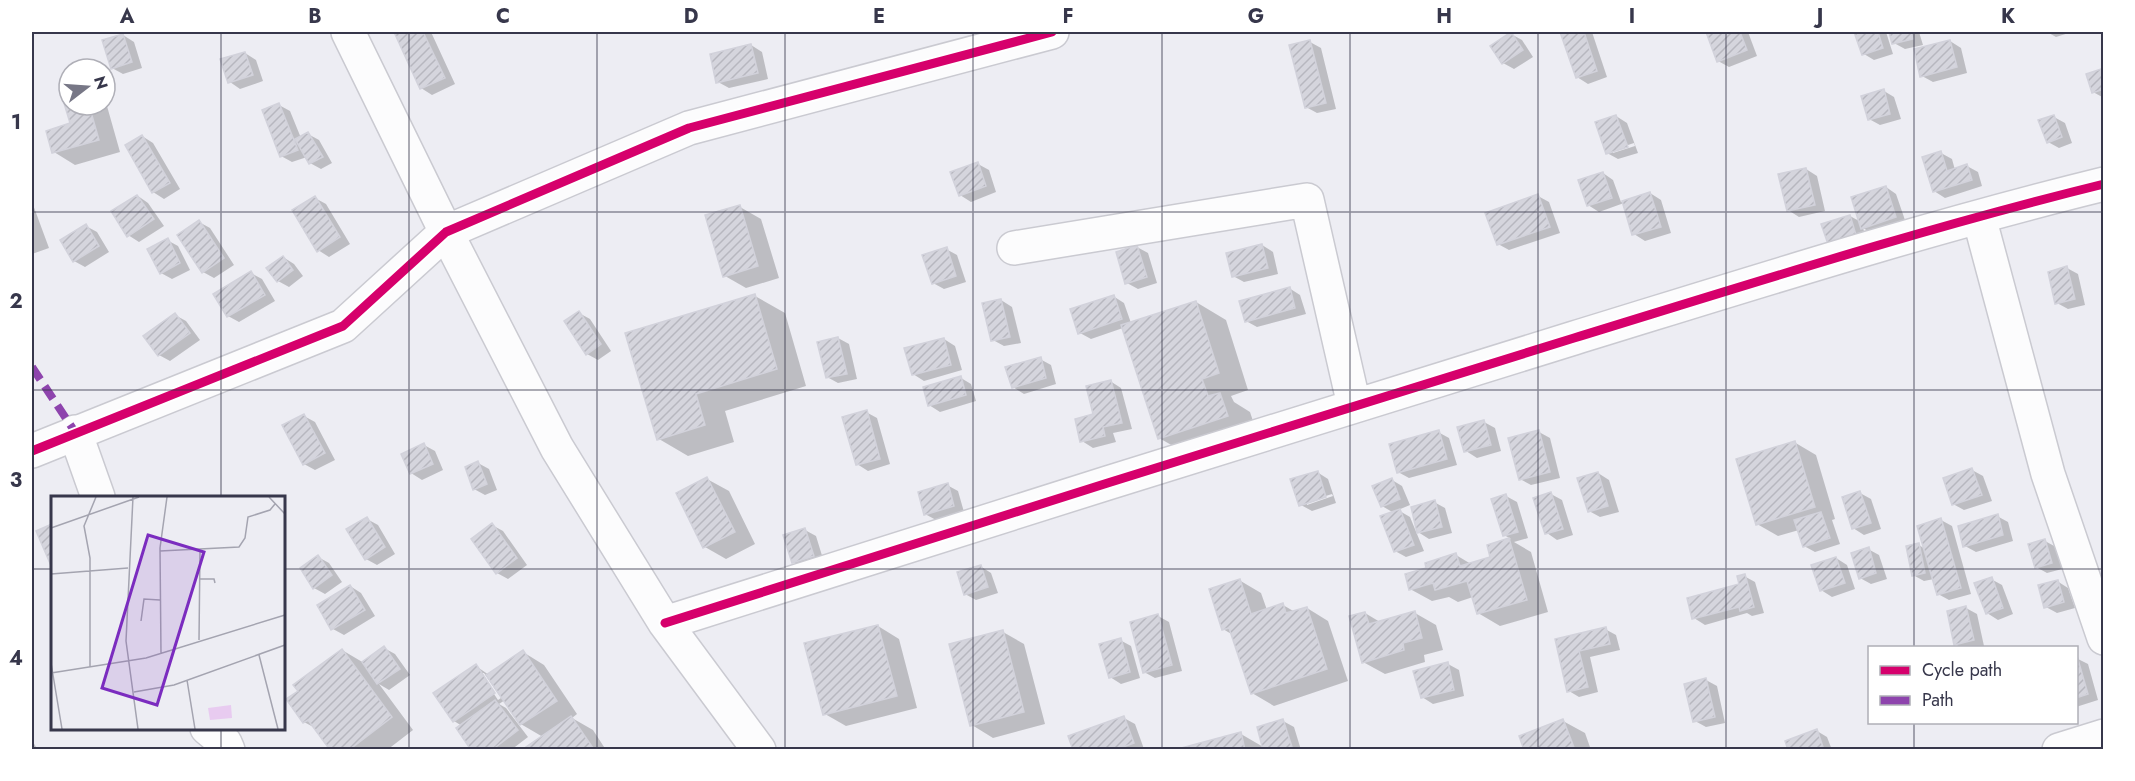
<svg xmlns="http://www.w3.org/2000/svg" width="2135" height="781" font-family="Jost,sans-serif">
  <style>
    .shadow { fill: #0003; fill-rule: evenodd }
    .building { fill: url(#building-hatch); stroke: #d2d2db; stroke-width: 1.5 }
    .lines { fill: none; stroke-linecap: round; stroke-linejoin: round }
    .minor-casing { stroke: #cacad1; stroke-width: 36 }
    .minor { stroke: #fcfcfd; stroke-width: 33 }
    .quiet { stroke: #8e44ad; stroke-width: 8; stroke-dasharray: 15 8; stroke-linecap: butt }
    .cycleway-casing { stroke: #fff; stroke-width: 13 }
    .cycleway { stroke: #d6006c; stroke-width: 9 }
    .grid { fill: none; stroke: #37374b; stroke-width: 1.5; stroke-opacity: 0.55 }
    .inset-road { fill: none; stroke: #a4a4b0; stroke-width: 1.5 }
    .view { fill: #7b2cbf; fill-opacity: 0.15; stroke: #7b2cbf; stroke-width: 3 }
    .inset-edge { fill: none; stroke: #37374b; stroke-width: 3 }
    .neatline { fill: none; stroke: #37374b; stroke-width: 2 }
    .grid-label { font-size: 20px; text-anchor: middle; font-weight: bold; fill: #37374b }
  </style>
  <defs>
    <pattern id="building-hatch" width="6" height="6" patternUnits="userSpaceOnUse" patternTransform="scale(1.5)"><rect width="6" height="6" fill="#d5d5dd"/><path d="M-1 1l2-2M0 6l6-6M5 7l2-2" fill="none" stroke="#b7b7bf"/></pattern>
  </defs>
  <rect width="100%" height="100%" fill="#ededf3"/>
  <path class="shadow" d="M396,32H431L455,84L432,95L421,88Z
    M1562,32H1592L1607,77L1588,84L1577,77Z
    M1707,32H1748L1757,56L1729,67L1718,61Z
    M1856,32H1886L1893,54L1874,60L1864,54Z
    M1890,32H1919L1923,45L1905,49L1894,43Z
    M2047,32H2072L2056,37Z
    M1511,34L1522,40L1533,57L1514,69L1503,63Z
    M123,35L134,42L142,68L123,74L112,68Z
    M1950,41L1961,48L1967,73L1933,82L1922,76Z
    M1310,42L1321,48L1336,109L1317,113L1306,107Z
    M751,45L762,52L768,79L729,88L718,82Z
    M245,53L256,60L263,81L240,89L230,82Z
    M2104,69V98L2093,92Z
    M69,89V105H105V99L120,152L75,165L54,152L72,124L62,91Z
    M1884,91L1894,97L1901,119L1880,125L1869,119Z
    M279,105L290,111L301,138L308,134L319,140L332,163L321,169L310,163L307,157L292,162L281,156Z
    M1616,116L1627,123L1638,153L1618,159L1607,153ZM1634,143L1635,146L1613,153V150Z
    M2054,117L2065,123L2072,143L2059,148L2048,142Z
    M142,136L153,143L180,189L164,199L153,192L127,146Z
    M1941,153L1952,159L1955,170L1967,166L1978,172L1982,186L1945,198L1934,191Z
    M978,164L989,170L996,192L971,202L960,195Z
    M1806,169L1817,176L1825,211L1799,217L1788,210Z
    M1603,173L1613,180L1621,202L1650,193L1661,200L1671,233L1645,241L1634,234L1624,203L1599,212L1588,205Z
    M1886,187L1896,194L1906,223L1873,234L1863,228L1867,241L1840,250L1850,216L1861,222Z
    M138,196L148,203L164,226L139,242L128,235Z
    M1538,196L1549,202L1560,233L1509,250L1498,244Z
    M315,198L326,204L350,244L329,257L318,250Z
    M32,202L49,248L32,254Z
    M740,207L761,219L779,278L746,288L725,276Z
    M199,222L210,228L234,265L214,278L203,272Z
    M86,226L97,232L109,252L85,267L74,261Z
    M167,240L178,246L190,270L172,279L161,273Z
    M1262,245L1273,252L1278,274L1244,282L1233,276Z
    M1137,247L1148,253L1157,283L1138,289L1127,283Z
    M946,249L957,255L966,282L944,289L933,283Z
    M283,257L294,264L303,276L289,287L278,281Z
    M2067,268L2078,274L2085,305L2068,309L2057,303Z
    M251,273L262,279L275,301L239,322L228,316Z
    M1289,288L1300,295L1306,314L1257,327L1246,321Z
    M755,296L785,313L806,386L725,411L734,442L688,456L659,439Z
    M1113,296L1124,303L1131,323L1196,302L1226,320L1248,390L1231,396L1234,402L1250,412L1257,433L1189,455L1159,438L1123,328L1091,339L1080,333Z
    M1001,300L1012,307L1021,343L1004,346L993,340Z
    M579,313L590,319L611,351L598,360L587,354Z
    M175,315L186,321L200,340L170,361L159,355Z
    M838,338L849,344L857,379L838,383L827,377Z
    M944,339L955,346L962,370L924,381L913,374Z
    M1040,359L1051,365L1056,384L1024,394L1013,387Z
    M961,378L971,384L976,401L940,412L929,405Z
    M1110,381L1121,388L1132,429L1113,433L1116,442L1093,448L1082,441Z
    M866,412L877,418L890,464L868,471L857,464Z
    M304,416L315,422L335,460L315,470L304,464Z
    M1484,422L1495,428L1501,451L1477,458L1466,451Z
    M1438,432L1449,438L1457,465L1409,478L1398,472Z
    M1539,432L1550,438L1560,478L1531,485L1520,479Z
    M1794,442L1816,455L1835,519L1832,520L1840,544L1815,552L1804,546L1799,530L1778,536L1757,524Z
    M424,445L435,451L443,470L422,480L411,473Z
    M478,463L489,469L497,490L485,495L474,489Z
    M1972,470L1983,476L1992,501L1964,510L1953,504Z
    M1317,472L1328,479L1336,503L1312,511L1301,505ZM1332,494L1333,496L1307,505V502Z
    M1598,473L1609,480L1619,512L1600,517L1589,511Z
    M707,479L729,491L755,544L726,559L705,547Z
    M1392,480L1402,486L1410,505L1398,510L1410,517L1424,551L1406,557L1395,551L1394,513L1382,506Z
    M947,485L958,491L964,512L936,520L925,514Z
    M1860,493L1871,499L1881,529L1864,535L1853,528Z
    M1551,494L1562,500L1573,535L1557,540L1547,533Z
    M1506,496L1517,502L1528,538L1514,542L1531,552L1548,612L1500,626L1478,613L1473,597L1458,602L1449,597L1432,601L1410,589L1428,569L1456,555L1471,564L1492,558L1489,546L1511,539L1504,535Z
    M1434,502L1445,508L1452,533L1429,539L1418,532Z
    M1997,516L2008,522L2013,541L1976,552L1965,546Z
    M367,519L378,525L395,554L377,565L366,559Z
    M1941,520L1952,526L1971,594L1949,600L1938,594L1934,579L1924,581L1913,575L1919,545L1925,549Z
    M492,525L503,531L527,565L508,579L497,573Z
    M52,526V564L38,532Z
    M805,530L816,536L824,562L804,569L793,562Z
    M2045,541L2056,547L2062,569L2047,573L2036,567Z
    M1868,549L1879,555L1887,579L1871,584L1860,578Z
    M318,557L329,563L342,582L325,594L314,588Z
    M1836,558L1847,565L1855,589L1832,597L1821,590Z
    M980,566L991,573L998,593L976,600L965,594Z
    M1744,576L1755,582L1764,613L1752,616L1747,613L1705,625L1694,618L1741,585Z
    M1991,579L2002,585L2013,614L1998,620L1987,613Z
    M1239,580L1261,593L1267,610L1283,605L1295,612L1307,608L1328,621L1348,681L1274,706L1252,693L1233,635L1223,629Z
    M2057,581L2068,588L2075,608L2057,613L2046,607Z
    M350,586L361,593L375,616L344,635L333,629Z
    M1966,608L1977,614L1984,646L1962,648L1955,644Z
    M1365,613L1380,622L1415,613L1436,625L1443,650L1424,655L1425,662L1385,674L1363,662Z
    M1158,616L1169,622L1182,671L1155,678L1144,672Z
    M878,626L899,639L917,708L846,726L825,714Z
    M1605,629L1616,635L1620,650L1590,657L1598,692L1579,697L1569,691L1557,640Z
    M1003,632L1024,644L1045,724L993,738L972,725Z
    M1120,640L1131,646L1140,678L1121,684L1110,677Z
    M384,648L395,654L410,675L389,690L379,684L413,730L387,750H332L317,729L304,722L300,691L342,650L364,663Z
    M523,652L544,665L577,714L572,718L593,730L606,750H530L543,737L519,723L505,700L499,704L506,708L528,737L511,750H473L462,726L454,721L476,666L489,675ZM480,673H484L501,698L498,700Z
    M2076,658L2088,664L2098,700L2076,707Z
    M1448,664L1459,670L1464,696L1433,704L1422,697Z
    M1706,680L1717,686L1725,723L1706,727L1695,721Z
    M1124,718L1135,724L1144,749L1075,750Z
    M1283,721L1294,727L1301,750H1183L1241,734L1265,748Z
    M1563,721L1585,733L1591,750H1526Z
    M1817,731L1827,737L1832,750H1790Z
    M32,740L36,747L32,749Z"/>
  <path class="building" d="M394,32H423L445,78L420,89Z
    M1511,32L1523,50L1502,64L1490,46Z
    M1560,32H1584L1597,71L1576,78Z
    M1706,32H1740L1747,50L1717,62Z
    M1854,32H1878L1883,48L1862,55Z
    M1889,32H1911L1913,39L1892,44Z
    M123,34L132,62L111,69L102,40Z
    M1310,40L1326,103L1305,108L1289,45Z
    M1950,40L1957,67L1920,77L1914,49Z
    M751,44L758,73L716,83L710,54Z
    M245,52L253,75L228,83L220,59Z
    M2104,68V89L2092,93L2086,74Z
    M69,87V105H89L99,140L52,153L46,131L70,123L60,90Z
    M1884,89L1890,114L1868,120L1861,96Z
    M279,103L298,150L280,157L262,110Z
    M1616,115L1628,147L1606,154L1595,122Z
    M2054,115L2062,137L2047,143L2038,120Z
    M308,132L323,157L309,164L295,139Z
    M142,135L170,183L152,193L125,145Z
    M1941,151L1947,171L1967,164L1972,180L1933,192L1922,157Z
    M978,162L986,186L959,196L950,172Z
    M1806,168L1815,205L1787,211L1778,174Z
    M1603,172L1612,198L1587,206L1578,180Z
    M1886,186L1896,217L1861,229L1851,197Z
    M1650,192L1661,227L1632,235L1622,201Z
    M1538,194L1550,227L1497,245L1485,213Z
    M137,195L154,219L127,237L111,211Z
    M315,196L340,237L317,252L292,210Z
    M740,205L758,266L723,277L705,215Z
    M1850,215L1856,235L1828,244L1821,224Z
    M199,220L224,258L202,273L177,235Z
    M86,224L99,246L73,262L60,240Z
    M168,238L180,263L160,274L147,249Z
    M1262,244L1268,268L1232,277L1226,253Z
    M1137,245L1147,277L1125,284L1116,252Z
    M947,247L956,276L932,284L922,255Z
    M283,256L293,270L277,282L266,268Z
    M2067,266L2075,299L2055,304L2048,272Z
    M251,271L265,295L227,317L213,294Z
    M1290,287L1295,308L1245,322L1239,301Z
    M755,294L777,369L696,394L705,425L657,440L625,333Z
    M1114,295L1122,319L1078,334L1070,309Z
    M1001,299L1010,337L991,341L982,303Z
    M1196,301L1219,373L1202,379L1208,396L1220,393L1228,416L1158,439L1121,325Z
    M579,311L601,344L586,355L564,321Z
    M175,313L190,333L158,356L143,336Z
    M838,337L847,374L826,378L817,342Z
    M944,338L951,365L912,375L904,348Z
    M1041,357L1046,378L1012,388L1005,367Z
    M961,376L966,395L928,406L923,387Z
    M1111,380L1122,423L1103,427L1105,436L1080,442L1075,419L1093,414L1086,386Z
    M867,410L880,459L856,465L842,417Z
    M304,414L325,453L303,465L282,425Z
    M1484,420L1491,445L1464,452L1457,427Z
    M1439,430L1447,459L1397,473L1389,444Z
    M1539,430L1550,472L1519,480L1508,438Z
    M1795,441L1815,507L1756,525L1736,459Z
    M424,443L433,464L410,474L401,454Z
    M478,461L487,484L473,490L465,467Z
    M1972,468L1982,495L1952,505L1943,478Z
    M1318,471L1326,497L1299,506L1290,479Z
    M1598,472L1608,506L1588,512L1577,478Z
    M707,477L735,532L703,548L676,493Z
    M1392,478L1400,499L1381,507L1372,486Z
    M948,483L954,506L924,515L918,492Z
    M1860,491L1871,523L1852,529L1842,497Z
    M1551,492L1563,529L1545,534L1533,498Z
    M1506,494L1518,532L1503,536L1491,499Z
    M1435,500L1442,527L1417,533L1411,507Z
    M1400,509L1414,545L1394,552L1380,516Z
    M1821,512L1830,538L1803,547L1794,520Z
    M1998,514L2003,535L1963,547L1958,526Z
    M367,517L385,547L365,560L346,529Z
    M1941,518L1961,588L1937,595L1917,526Z
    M492,523L517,558L496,574L471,539Z
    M52,524V568L36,531Z
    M805,528L814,556L792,563L783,535Z
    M1509,538L1527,600L1477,614L1467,581L1435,590L1433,583L1409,590L1405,574L1426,568L1425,563L1456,553L1460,566L1490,557L1487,545Z
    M2045,539L2052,563L2035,568L2028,544Z
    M1919,543L1925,573L1912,576L1906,546Z
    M1869,547L1876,573L1859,579L1851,553Z
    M318,555L332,575L313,589L300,568Z
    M1836,557L1845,583L1820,591L1811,565Z
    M981,565L988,587L964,595L957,572Z
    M1745,574L1754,607L1740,611L1739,607L1692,619L1687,598L1739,584L1737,576Z
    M1992,577L2003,608L1986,614L1974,583Z
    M1240,579L1251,614L1283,603L1286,613L1307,607L1327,669L1251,694L1229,628L1222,630L1209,589Z
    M2058,580L2064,602L2044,608L2038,585Z
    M350,585L365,610L331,630L317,605Z
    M1966,606L1974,640L1954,645L1947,611Z
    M1415,611L1422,638L1403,643L1404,650L1362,663L1349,616L1365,612L1369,624Z
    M1158,614L1172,665L1143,673L1130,622Z
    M878,625L897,696L823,715L804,643Z
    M1606,627L1610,644L1579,651L1588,687L1567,692L1555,639Z
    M1003,630L1024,712L970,726L949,644Z
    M1121,638L1130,672L1109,678L1099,644Z
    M384,646L400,669L377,684L362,662Z
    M342,649L392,717L349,750H330L308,720L303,723L286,699L298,691L293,685Z
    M523,650L557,701L520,725L486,675Z
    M2077,656L2088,694L2076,698V657Z
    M1448,662L1454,690L1421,698L1413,671Z
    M476,664L495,693L453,722L433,693Z
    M1706,678L1715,717L1693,722L1684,684Z
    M495,700L518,730L492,750H471L456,728Z
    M571,716L593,748L528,750L526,747Z
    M1124,716L1134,743L1115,750H1073L1068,736Z
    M1283,719L1293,750H1263L1257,727Z
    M1563,719L1575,750H1524L1519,736Z
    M1817,729L1824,750H1788L1785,741Z
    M1241,732L1245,750H1181V748Z"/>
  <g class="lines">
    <g class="minor-casing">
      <path id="minor" d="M348,32L446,232L557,448L665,623L759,750
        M1979,217L2048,474L2104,638
        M1014,248L1307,200L1354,405
        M75,432L98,497
        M32,451L343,326L446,232L689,128L1052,32
        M665,623C968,527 1270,431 1574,338C1750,284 1925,228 2104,184
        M207,728L225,743L228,750
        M2059,750L2104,736"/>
    </g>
    <use href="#minor" class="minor"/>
    <path class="quiet" d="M32,367L75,432"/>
    <g class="cycleway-casing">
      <path id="cycleway" d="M32,451L343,326L446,232L689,128L1052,32
        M665,623C968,527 1270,431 1574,338C1750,284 1925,228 2104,184"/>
    </g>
    <use href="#cycleway" class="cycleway"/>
  </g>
  <path class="grid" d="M221,32V497M409,32V750M597,32V750M785,32V750M973,32V750M1162,32V750M1350,32V750M1538,32V750M1726,32V750M1914,32V648M32,212H2104M32,390H2104M32,569H52M284,569H2104M1914,722V750M221,728V750"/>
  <g transform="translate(51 496)">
    <rect width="234" height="234" fill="#ededf3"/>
    <path d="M180,209L181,222L159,224L157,212Z" fill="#e8cbf0"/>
    <path class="inset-road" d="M82,1L75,145L87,233M218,1L234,18M0,32L88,1M109,55L188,51L194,42L197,21L219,14L224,8M0,78L77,72M149,83H163L164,87M90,125L93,103L109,104M148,144L149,55M110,158L109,52L116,1M208,159L227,233M0,167L11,233M39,171V62L33,30L45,1M0,177L95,162L234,119M136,184L144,233M83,196L123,189L234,149"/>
    <path class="view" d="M97,39L153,56L106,209L51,192Z"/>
    <rect width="234" height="234" class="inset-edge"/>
  </g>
  <rect width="2135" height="781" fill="none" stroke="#ffffff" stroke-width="66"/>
  <rect x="1868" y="646" width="210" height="78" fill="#ffffff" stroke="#afafb7" stroke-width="1.5"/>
  <rect x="1880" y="666" width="30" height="9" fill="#d6006c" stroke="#afafb7" stroke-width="1.5"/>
  <text x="1922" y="676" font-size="18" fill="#37374b">Cycle path</text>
  <rect x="1880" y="696" width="30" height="9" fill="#8e44ad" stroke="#afafb7" stroke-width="1.5"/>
  <text x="1922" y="706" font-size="18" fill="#37374b">Path</text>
  <g transform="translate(87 87) rotate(73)"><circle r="28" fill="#ffffff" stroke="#afafb7" stroke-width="1.5"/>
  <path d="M0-4.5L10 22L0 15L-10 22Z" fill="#777786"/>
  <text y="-9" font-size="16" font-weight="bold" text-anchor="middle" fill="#37374b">N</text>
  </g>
  <rect x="33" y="33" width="2069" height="715" class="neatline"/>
  <g class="grid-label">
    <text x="127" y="23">A</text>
    <text x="315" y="23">B</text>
    <text x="503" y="23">C</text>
    <text x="691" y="23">D</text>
    <text x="879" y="23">E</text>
    <text x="1068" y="23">F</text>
    <text x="1256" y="23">G</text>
    <text x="1444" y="23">H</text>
    <text x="1632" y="23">I</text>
    <text x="1820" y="23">J</text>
    <text x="2008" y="23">K</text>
    <text x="16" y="129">1</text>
    <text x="16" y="308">2</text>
    <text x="16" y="487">3</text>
    <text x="16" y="665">4</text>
  </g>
</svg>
